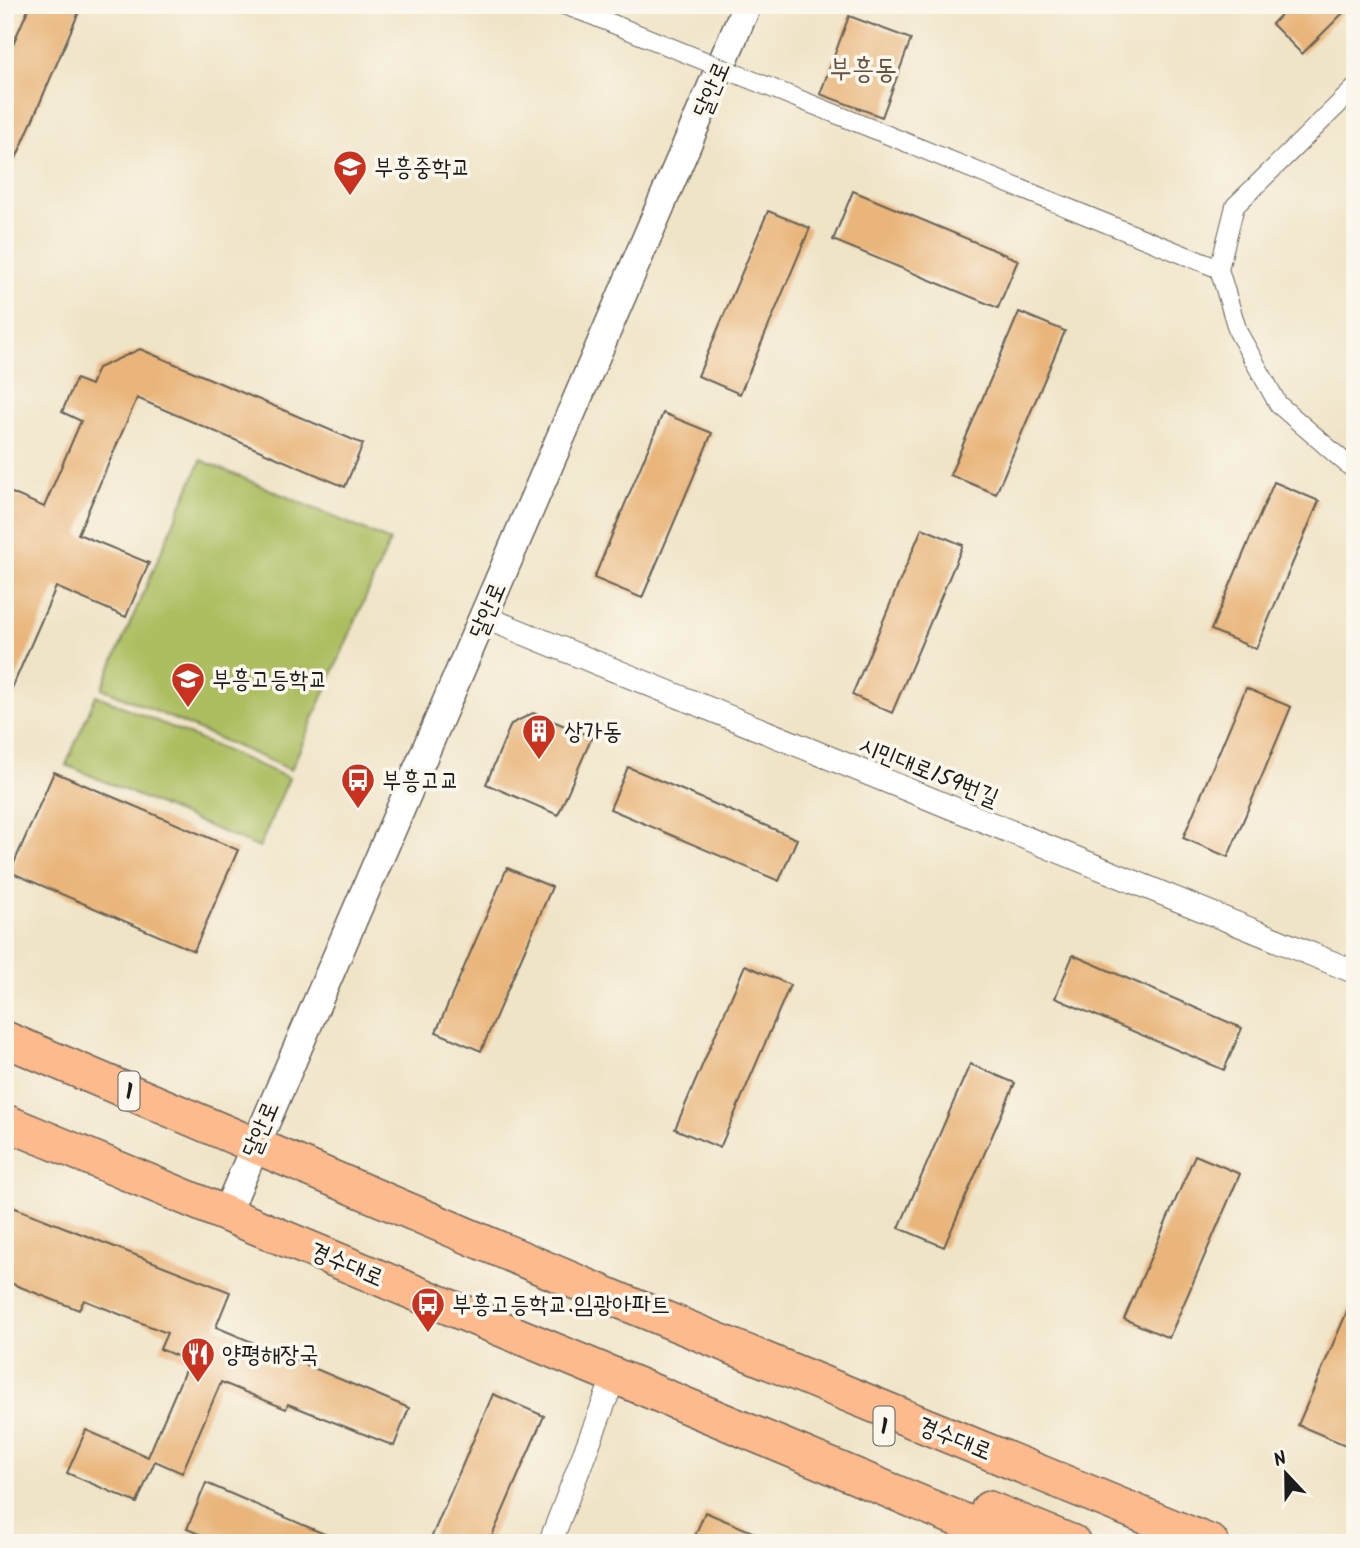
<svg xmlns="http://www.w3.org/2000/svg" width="1360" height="1548" font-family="Kalam,'Poor Story',sans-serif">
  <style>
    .green { fill: #acbe61; stroke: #646d3e; stroke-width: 2 }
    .building { fill: #e9b57a }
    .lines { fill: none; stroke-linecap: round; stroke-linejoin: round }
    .pedestrian-casing { stroke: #666258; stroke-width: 20 }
    .minor-casing { stroke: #666258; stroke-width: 25 }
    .tertiary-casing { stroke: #666258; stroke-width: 31 }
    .primary-casing { stroke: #666258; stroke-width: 38 }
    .pedestrian { stroke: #fff; stroke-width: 18 }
    .minor { stroke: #fff; stroke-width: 23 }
    .tertiary { stroke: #fff; stroke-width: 28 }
    .primary { stroke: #fcba8d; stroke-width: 35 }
    .pedestrian-bridge-casing { stroke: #666258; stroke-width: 20; stroke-linecap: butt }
    .pedestrian-bridge { stroke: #fff; stroke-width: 18 }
    .labels { text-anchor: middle; stroke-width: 7; stroke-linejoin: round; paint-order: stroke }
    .shield { fill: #fbf7ec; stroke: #5f5e5a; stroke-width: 2 }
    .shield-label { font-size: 23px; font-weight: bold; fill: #1c1c1c }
    .street-label { font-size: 24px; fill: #1c1c1c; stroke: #fbf7ec }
    .poi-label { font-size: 24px; fill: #1c1c1c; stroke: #fbf7ec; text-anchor: start }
    .quarter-label { font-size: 28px; fill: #64523d; stroke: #fbf7ec }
  </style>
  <rect width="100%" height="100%" fill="#fbf7ec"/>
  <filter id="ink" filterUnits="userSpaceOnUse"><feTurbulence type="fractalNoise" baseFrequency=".0143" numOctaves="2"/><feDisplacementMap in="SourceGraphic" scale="14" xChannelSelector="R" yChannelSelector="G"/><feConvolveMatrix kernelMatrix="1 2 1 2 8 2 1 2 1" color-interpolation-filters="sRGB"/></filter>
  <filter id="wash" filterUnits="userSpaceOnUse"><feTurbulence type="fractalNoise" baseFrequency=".00686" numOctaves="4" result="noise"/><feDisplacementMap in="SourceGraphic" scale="28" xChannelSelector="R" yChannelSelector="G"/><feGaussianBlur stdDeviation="1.57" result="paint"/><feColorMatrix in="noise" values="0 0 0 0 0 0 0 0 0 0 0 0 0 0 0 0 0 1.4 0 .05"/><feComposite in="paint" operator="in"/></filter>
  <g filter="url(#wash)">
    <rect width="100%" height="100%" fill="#f0e4c7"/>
    <path class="green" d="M201,460L390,541L291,770L102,688Z
      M96,695L289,778L259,848L66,765Z"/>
    <g id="blocks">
      <path class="building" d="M30,5H82L5,184V62Z
        M1290,5H1351L1302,54L1272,24Z
        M849,16L911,39L882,117L820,94Z
        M853,191L1018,260L998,308L833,240Z
        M768,211L810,228L740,394L698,376Z
        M1019,312L1065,331L996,494L950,475Z
        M140,349L363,444L345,487L137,398L78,534L149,563L126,617L56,587L5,704V490L44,507L81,421L62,412L76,379L91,385L98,368Z
        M663,413L712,433L642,598L594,578Z
        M1274,482L1319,501L1256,649L1211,630Z
        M922,528L963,545L892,713L852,695Z
        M1246,688L1291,707L1228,857L1183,838Z
        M533,713L592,737L558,815L486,784L511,724Z
        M628,767L797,839L779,881L610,809Z
        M54,772L238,850L194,951L10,872Z
        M507,868L552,887L481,1051L436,1032Z
        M1073,955L1242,1028L1224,1070L1055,998Z
        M745,965L790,985L720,1148L675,1129Z
        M970,1064L1015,1083L944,1247L899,1228Z
        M1195,1155L1240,1174L1169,1338L1124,1319Z
        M5,1204L230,1292L216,1327L409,1408L394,1446L288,1404L286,1409L221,1382L182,1473L155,1461L137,1503L67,1473L86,1430L148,1457L189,1361L160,1349L167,1333L84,1300L79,1310L5,1281Z
        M1355,1293V1449L1298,1425Z
        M493,1394L544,1416L489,1543H429Z
        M206,1483L345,1543H220L187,1529Z
        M705,1512L778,1543H692Z"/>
    </g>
  </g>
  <g filter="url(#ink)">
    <use href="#blocks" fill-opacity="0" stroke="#666258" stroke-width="2"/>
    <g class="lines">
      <g class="pedestrian-casing">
        <path id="pedestrian" d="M564,5L586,13
          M863,125L1219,269L1238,332L1278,404L1355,471
          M1219,269L1235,206L1355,88"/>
      </g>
      <g class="minor-casing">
        <path id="minor" d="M484,617L1355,972
          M550,1543L614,1377"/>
      </g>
      <g class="tertiary-casing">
        <path id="tertiary" d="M226,1214L747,5"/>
      </g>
      <g class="primary-casing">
        <path id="primary" d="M5,1039L621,1301L1211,1543
          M5,1122L1016,1543
          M989,1509L1073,1543"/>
      </g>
      <use href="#pedestrian" class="pedestrian"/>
      <use href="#minor" class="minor"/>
      <use href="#tertiary" class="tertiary"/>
      <use href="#primary" class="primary"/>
      <g class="pedestrian-bridge-casing">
        <path id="pedestrian-bridge" d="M586,13L863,125"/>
      </g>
      <use href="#pedestrian-bridge" class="pedestrian-bridge"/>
    </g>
  </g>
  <defs>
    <g id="school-pin" transform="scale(1.75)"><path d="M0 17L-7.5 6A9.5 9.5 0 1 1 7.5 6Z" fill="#c8321e" stroke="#fbf7ec"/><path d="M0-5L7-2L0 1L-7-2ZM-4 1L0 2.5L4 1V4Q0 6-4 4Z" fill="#fff"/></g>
    <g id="building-pin" transform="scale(1.75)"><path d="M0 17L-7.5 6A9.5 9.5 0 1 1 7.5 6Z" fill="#c8321e" stroke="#fbf7ec"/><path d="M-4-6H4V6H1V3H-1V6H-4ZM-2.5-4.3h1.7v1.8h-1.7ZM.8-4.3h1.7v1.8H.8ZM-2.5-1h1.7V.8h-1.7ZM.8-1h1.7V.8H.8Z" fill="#fff"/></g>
    <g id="bus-pin" transform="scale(1.75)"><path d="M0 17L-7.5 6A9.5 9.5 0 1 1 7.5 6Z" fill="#c8321e" stroke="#fbf7ec"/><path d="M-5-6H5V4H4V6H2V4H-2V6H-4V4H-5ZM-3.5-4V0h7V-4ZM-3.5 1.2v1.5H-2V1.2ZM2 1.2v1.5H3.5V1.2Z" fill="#fff"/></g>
    <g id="restaurant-pin" transform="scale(1.75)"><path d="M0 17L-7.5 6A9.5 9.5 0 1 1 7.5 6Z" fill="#c8321e" stroke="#fbf7ec"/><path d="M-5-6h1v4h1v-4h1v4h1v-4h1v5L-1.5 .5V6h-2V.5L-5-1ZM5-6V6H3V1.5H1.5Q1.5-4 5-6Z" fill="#fff"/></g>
  </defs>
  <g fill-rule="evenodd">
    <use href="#school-pin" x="350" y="167"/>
    <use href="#school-pin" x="188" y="679"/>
    <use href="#building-pin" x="539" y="731"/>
    <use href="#bus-pin" x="358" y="780"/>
    <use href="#bus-pin" x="428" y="1304"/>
    <use href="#restaurant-pin" x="198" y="1354"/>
  </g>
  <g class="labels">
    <g class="shield">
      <rect x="118.5" y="1071.5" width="21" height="39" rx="5"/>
      <rect x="873.5" y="1406.5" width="21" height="39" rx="5"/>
    </g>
    <g class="shield-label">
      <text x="129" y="1099">1</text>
      <text x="884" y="1434">1</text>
    </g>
    <g class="street-label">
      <text transform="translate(711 89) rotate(-67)" y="8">달안로</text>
      <text transform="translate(487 610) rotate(-67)" y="8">달안로</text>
      <text transform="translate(929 771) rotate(22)" y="8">시민대로159번길</text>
      <text transform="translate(260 1129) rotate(-67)" y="8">달안로</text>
      <text transform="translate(347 1264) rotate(23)" y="8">경수대로</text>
      <text transform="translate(955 1438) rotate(22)" y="8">경수대로</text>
    </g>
    <g class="poi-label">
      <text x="374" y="175">부흥중학교</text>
      <text x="212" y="687">부흥고등학교</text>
      <text x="564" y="739">상가동</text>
      <text x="382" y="788">부흥고교</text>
      <text x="452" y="1312">부흥고등학교.임광아파트</text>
      <text x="222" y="1362">양평해장국</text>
    </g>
    <g class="quarter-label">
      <text x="863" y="78">부흥동</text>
    </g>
  </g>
  <rect width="1360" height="1548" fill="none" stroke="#fbf7ec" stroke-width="28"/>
  <g transform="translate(1286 1474) rotate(338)" stroke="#fbf7ec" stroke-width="5" paint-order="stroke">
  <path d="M0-5L12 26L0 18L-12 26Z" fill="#1c1c1c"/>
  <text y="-10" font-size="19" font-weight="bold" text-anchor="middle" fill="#1c1c1c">N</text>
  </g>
</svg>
